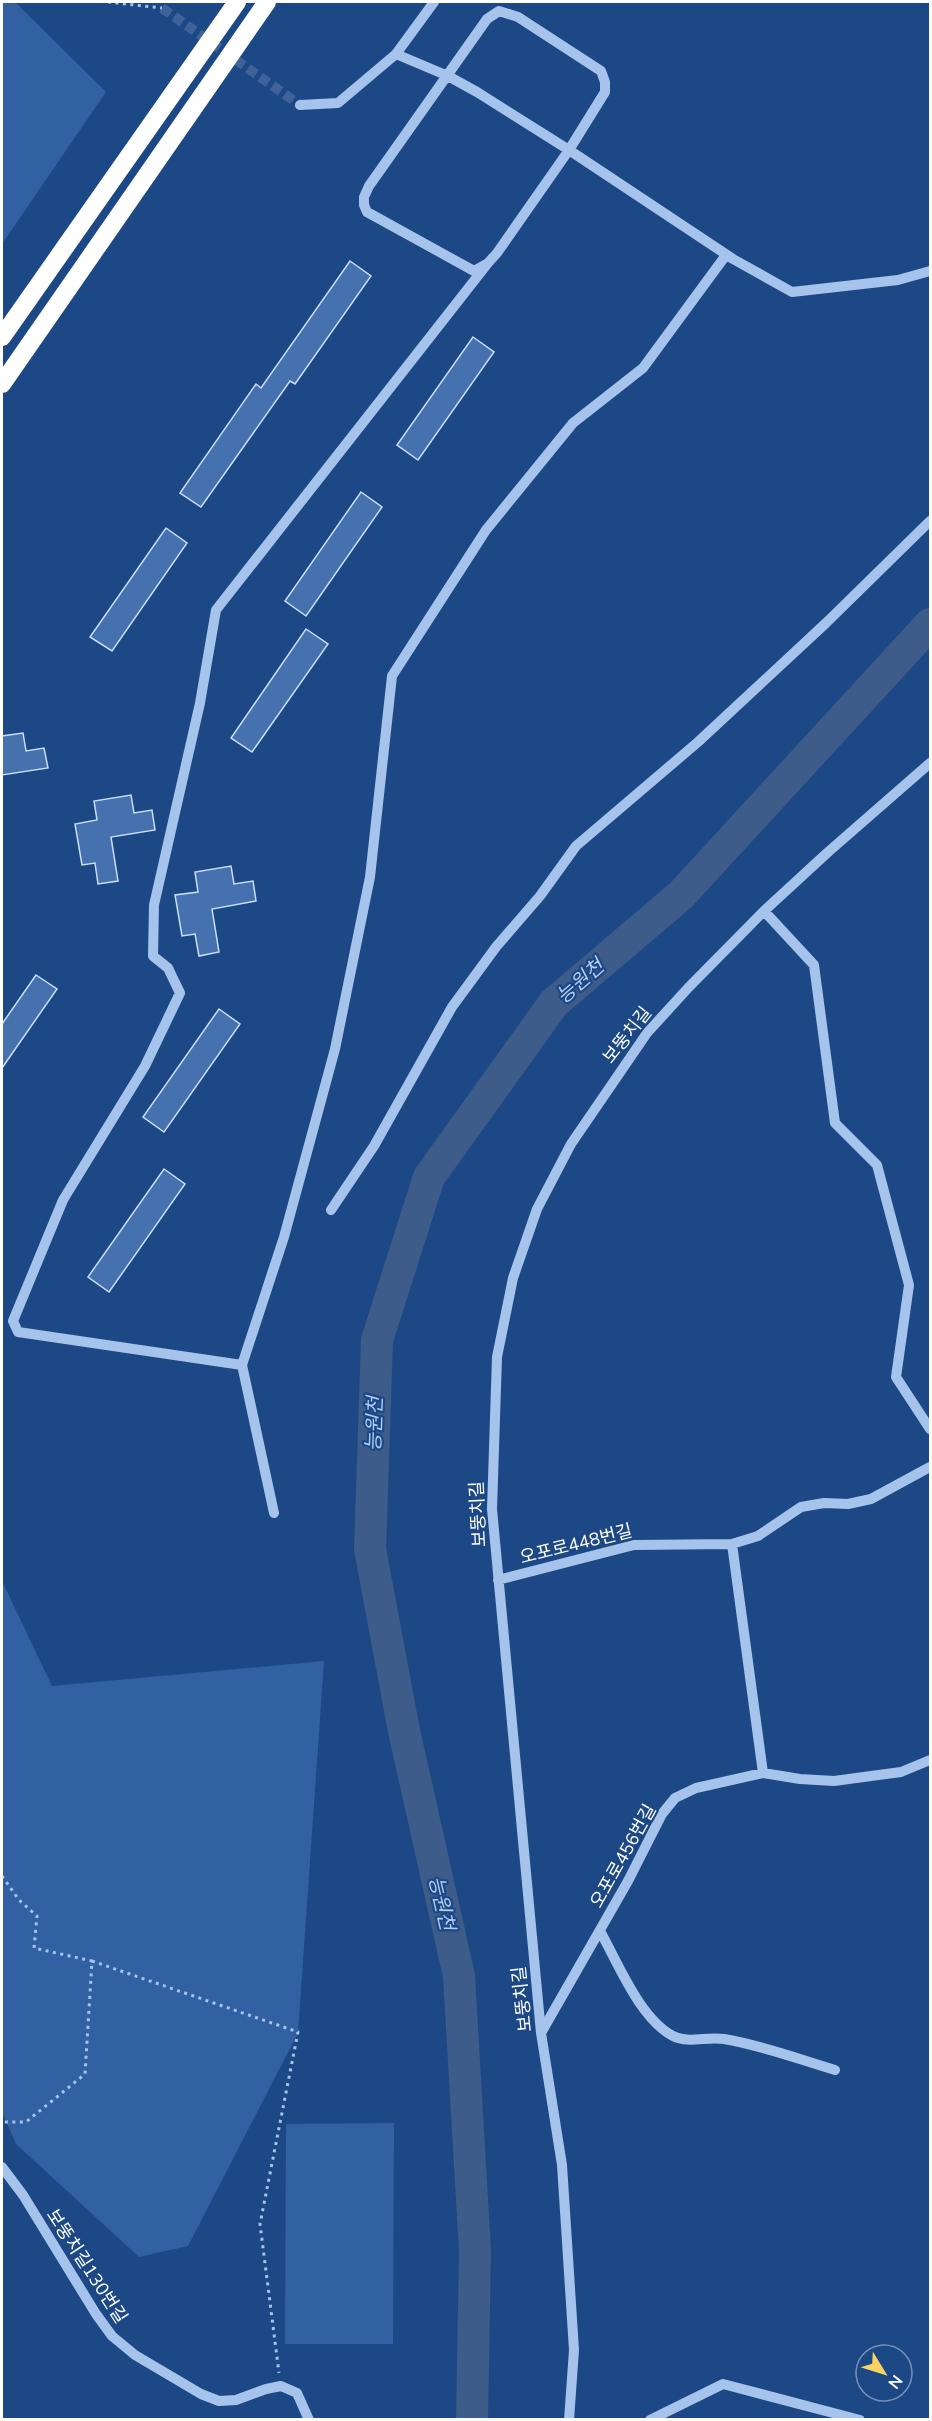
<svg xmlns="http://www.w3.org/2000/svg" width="932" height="2421" font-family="'Nunito Sans','Noto Sans KR',sans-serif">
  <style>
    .green { fill: #3161a3 }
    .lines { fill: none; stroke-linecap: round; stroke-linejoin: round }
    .river { stroke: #3d5c89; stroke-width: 32 }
    .building { fill: #4571af; stroke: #cadef8; stroke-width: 1.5 }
    .minor-tunnel { stroke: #3f6398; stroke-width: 10; stroke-dasharray: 10 5; stroke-linecap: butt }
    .path { stroke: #a5c3eb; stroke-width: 3; stroke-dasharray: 3 4.5; stroke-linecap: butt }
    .minor { stroke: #a5c3eb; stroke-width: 10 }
    .highway { stroke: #fff; stroke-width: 18 }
    .labels { text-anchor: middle; stroke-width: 4.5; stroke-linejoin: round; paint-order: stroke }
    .street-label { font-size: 18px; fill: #fff; stroke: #1d4886 }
    .water-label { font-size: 20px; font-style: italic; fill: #b1cdf2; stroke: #1d4886 }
  </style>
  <rect width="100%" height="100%" fill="#1d4886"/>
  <path class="green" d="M2,2H15L106,92L2,244Z
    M2,1581L52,1686L324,1661L298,2033L188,2246L139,2257L16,2144L2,2112Z
    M394,2123L393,2344H285L286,2124Z"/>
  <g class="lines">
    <path class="river" d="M472,2420L475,2251L459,1976L404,1731L370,1549L377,1340L429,1177L554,1003L681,895L930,624"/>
  </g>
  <path class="building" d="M350,261L371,276L295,384L290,381L201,507L180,493L256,384L261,388Z
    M473,337L494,352L418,460L397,445Z
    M361,492L382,507L306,616L285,601Z
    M166,528L187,543L112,651L90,637Z
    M306,629L328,644L252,752L231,738Z
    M23,733L26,751L44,748L48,768L2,775V736Z
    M131,795L134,813L152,810L155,830L111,837L118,881L98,884L95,863L82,865L75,824L97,820L94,801Z
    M231,866L234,884L253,881L256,901L212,909L219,952L199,956L195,934L182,936L175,895L198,892L195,872Z
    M36,975L57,989L2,1068V1024Z
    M219,1009L240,1024L164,1132L143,1117Z
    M164,1169L185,1184L109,1292L88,1277Z"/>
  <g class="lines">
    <path class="minor-tunnel" d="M162,8L300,105"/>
    <path class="path" d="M108,2L162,8
      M2,1876L19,1900L37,1916L34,1948L92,1961L85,2074L26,2122H2
      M92,1961L298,2032L260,2224L279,2373"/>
    <path class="minor" d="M499,11L518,17L601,71L605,82V92L569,150L497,253L488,263L474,271L367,212L364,205V197L369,186L487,19Z
      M396,54L448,76L477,92L569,150L733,259L792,292L898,280L930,271
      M300,105L338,103L396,54L434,2
      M764,911L814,965L835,1123L877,1165L909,1285L896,1377L930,1429
      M331,1210L374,1146L452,1007L496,947L540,896L576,846L698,742L826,623L930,521
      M242,1365L18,1332L13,1321L63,1200L145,1066L180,993L168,968L153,956L154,905L200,703L216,610L488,263
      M274,1513L242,1365L284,1237L335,1049L370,877L392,676L486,530L573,423L643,368L726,255
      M732,1544L763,1773
      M498,1580L634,1545L732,1544L758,1536L801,1507L824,1503L848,1504L871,1499L930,1467
      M600,1931C618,1963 640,2019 673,2036C689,2044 707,2036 724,2039C761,2045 798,2059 835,2070
      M541,2033L628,1881L662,1814L675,1798L696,1788L763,1773L800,1779L834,1781L901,1772L930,1760
      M2,2167L23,2195L96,2314L112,2336L135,2355L201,2394L219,2401L236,2400L266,2389L281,2386L297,2393L309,2420
      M569,2420L574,2350L562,2165L541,2033L492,1509L497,1357L513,1278L537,1209L571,1144L647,1033L688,988L764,911L827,853L930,763
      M650,2420L723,2384L860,2420"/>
    <path class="highway" d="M2,337L237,2
      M2,384L267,2"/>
  </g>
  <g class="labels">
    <g class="street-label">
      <text transform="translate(627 1035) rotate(-52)" y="6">보뚱치길</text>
      <text transform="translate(478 1514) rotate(-93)" y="6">보뚱치길</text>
      <text transform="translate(576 1544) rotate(-14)" y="6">오포로448번길</text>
      <text transform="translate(623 1856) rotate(-61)" y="6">오포로456번길</text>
      <text transform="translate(522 1999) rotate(-96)" y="6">보뚱치길</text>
      <text transform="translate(87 2266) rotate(57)" y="6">보뚱치길130번길</text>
    </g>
    <g class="water-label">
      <text transform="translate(580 981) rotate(-41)" y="7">능원천</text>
      <text transform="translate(374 1424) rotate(-88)" y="7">능원천</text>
      <text transform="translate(442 1903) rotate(77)" y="7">능원천</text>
    </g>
  </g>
  <rect width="932" height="2421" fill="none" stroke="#ffffff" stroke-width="6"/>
  <g transform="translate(884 2373) rotate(128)"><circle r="28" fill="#1d4886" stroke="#7791b6" stroke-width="1.5"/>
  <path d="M0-4.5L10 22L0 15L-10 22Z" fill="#fad364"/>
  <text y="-9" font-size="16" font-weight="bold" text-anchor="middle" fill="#ffffff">N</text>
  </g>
</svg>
